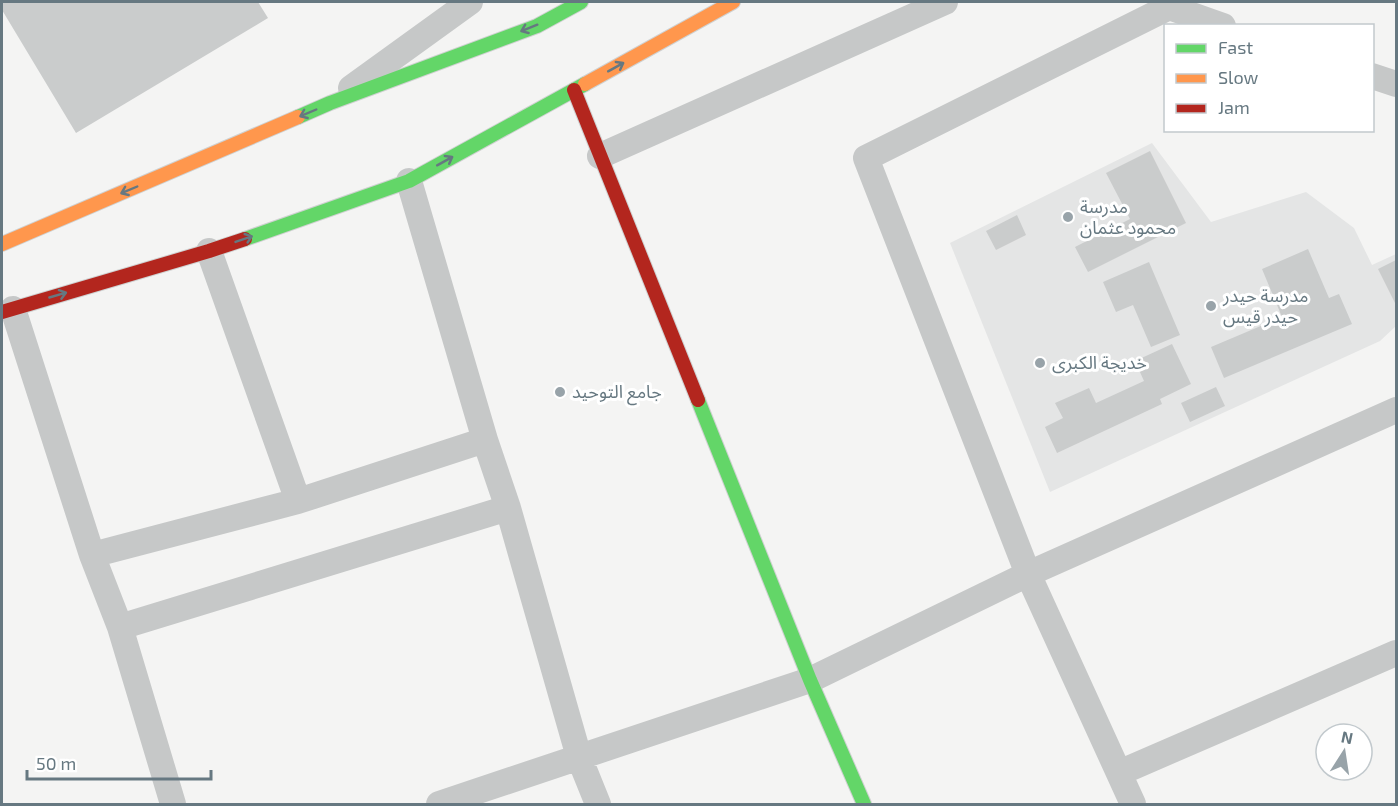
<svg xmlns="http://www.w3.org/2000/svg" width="1398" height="806" font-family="'Exo 2','Noto Sans Arabic',sans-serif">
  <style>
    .built { fill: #e4e5e5 }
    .building { fill: #cacccc }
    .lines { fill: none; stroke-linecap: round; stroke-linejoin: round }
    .fast-casing { stroke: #cfd1d1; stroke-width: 16 }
    .slow-casing { stroke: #cfd1d1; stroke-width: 16 }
    .jam-casing { stroke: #cfd1d1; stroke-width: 16 }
    .street { stroke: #c6c8c8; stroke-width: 26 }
    .fast { stroke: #63d668; stroke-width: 14 }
    .slow { stroke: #ff974d; stroke-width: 14 }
    .jam { stroke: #b3261e; stroke-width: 14 }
    .oneway { stroke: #667881 }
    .poi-dot { fill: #98a3a9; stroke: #fff; stroke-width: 2 }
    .labels { text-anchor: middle; stroke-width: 6; stroke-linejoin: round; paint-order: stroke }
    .poi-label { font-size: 18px; fill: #667881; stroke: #fff; text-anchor: start }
  </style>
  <rect width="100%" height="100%" fill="#f4f4f3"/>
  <path class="built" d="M1152,143L1211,222L1306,192L1354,228L1372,265L1396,254V326L1380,341L1050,492L950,243Z"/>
  <path class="building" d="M2,2H258L268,18L76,133L2,10Z
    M1150,151L1186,223L1088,272L1075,247L1130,219L1106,173Z
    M1017,215L1026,235L996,250L986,231Z
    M1308,249L1329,298L1339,294L1352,324L1224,378L1211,347L1282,317L1262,269Z
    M1396,260V305L1378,269Z
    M1149,262L1180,335L1151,347L1133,305L1116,312L1103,282Z
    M1172,344L1191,384L1160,399L1162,404L1057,453L1045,427L1063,418L1055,403L1089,388L1096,403L1144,381L1135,361Z
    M1216,387L1225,406L1190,422L1181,403Z"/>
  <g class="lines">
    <g class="fast-casing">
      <path id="fast" d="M298,117L330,103L537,26L581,2
        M245,239L409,181L585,84
        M698,400L810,680L864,804"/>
    </g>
    <g class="slow-casing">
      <path id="slow" d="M585,84L733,2
        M2,244L298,117"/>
    </g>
    <g class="jam-casing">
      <path id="jam" d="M574,90L698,400
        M2,312L209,251L245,239"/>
    </g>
    <path class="street" d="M1372,76L1396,84
      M351,88L470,2
      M600,156L945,2
      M409,181L485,440L508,508L579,757L598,804
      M13,309L92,555L120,627L173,804
      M298,501L485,440
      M92,555L298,501L209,251
      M120,627L508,508
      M1119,773L1396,653
      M439,804L810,680L1028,574L1396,410
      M1133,804L1028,574L866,158L1169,7L1223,26"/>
    <use href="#fast" class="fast"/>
    <use href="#slow" class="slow"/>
    <use href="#jam" class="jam"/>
  </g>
  <defs><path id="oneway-shaft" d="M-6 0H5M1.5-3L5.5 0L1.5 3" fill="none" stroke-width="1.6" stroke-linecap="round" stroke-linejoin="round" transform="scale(1.5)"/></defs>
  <g class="oneway">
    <use href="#oneway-shaft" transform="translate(529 28) rotate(158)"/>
    <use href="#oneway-shaft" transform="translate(616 67) rotate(-29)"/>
    <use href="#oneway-shaft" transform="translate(308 113) rotate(157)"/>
    <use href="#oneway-shaft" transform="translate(445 161) rotate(-29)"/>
    <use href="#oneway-shaft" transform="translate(129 190) rotate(157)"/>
    <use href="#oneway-shaft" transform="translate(244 239) rotate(-19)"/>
    <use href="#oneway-shaft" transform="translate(58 295) rotate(-16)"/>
  </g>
  <g class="poi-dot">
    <circle cx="1068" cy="217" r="6"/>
    <circle cx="1211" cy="306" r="6"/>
    <circle cx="1040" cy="363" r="6"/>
    <circle cx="560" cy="392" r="6"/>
  </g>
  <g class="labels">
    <g class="poi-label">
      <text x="1080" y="213">مدرسة<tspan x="1080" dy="21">محمود عثمان</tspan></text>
      <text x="1223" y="302">مدرسة حيدر<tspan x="1223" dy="21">حيدر قيس</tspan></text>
      <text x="1052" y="369">خديجة الكبرى</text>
      <text x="572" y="398">جامع التوحيد</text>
    </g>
  </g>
  <rect width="1398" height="806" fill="none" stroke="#667881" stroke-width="6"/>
  <rect x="1164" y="24" width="210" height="108" fill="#ffffff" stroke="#c2c9cd" stroke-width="1.5"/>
  <rect x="1176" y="44" width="30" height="9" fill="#63d668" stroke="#c2c9cd" stroke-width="1.5"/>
  <text x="1218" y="54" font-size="18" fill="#667881">Fast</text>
  <rect x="1176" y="74" width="30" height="9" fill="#ff974d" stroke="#c2c9cd" stroke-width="1.5"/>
  <text x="1218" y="84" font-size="18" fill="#667881">Slow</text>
  <rect x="1176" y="104" width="30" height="9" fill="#b3261e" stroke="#c2c9cd" stroke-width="1.5"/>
  <text x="1218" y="114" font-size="18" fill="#667881">Jam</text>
  <g transform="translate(1344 752) rotate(12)"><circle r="28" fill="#ffffff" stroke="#c2c9cd" stroke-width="1.5"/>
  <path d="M0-4.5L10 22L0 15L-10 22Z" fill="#98a3a9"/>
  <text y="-9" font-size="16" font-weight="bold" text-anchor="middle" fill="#667881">N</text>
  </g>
  <path d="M27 770v9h184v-9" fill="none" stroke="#667881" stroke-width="3"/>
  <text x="36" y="770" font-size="18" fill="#667881" stroke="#ffffff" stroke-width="4.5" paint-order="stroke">50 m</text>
</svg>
